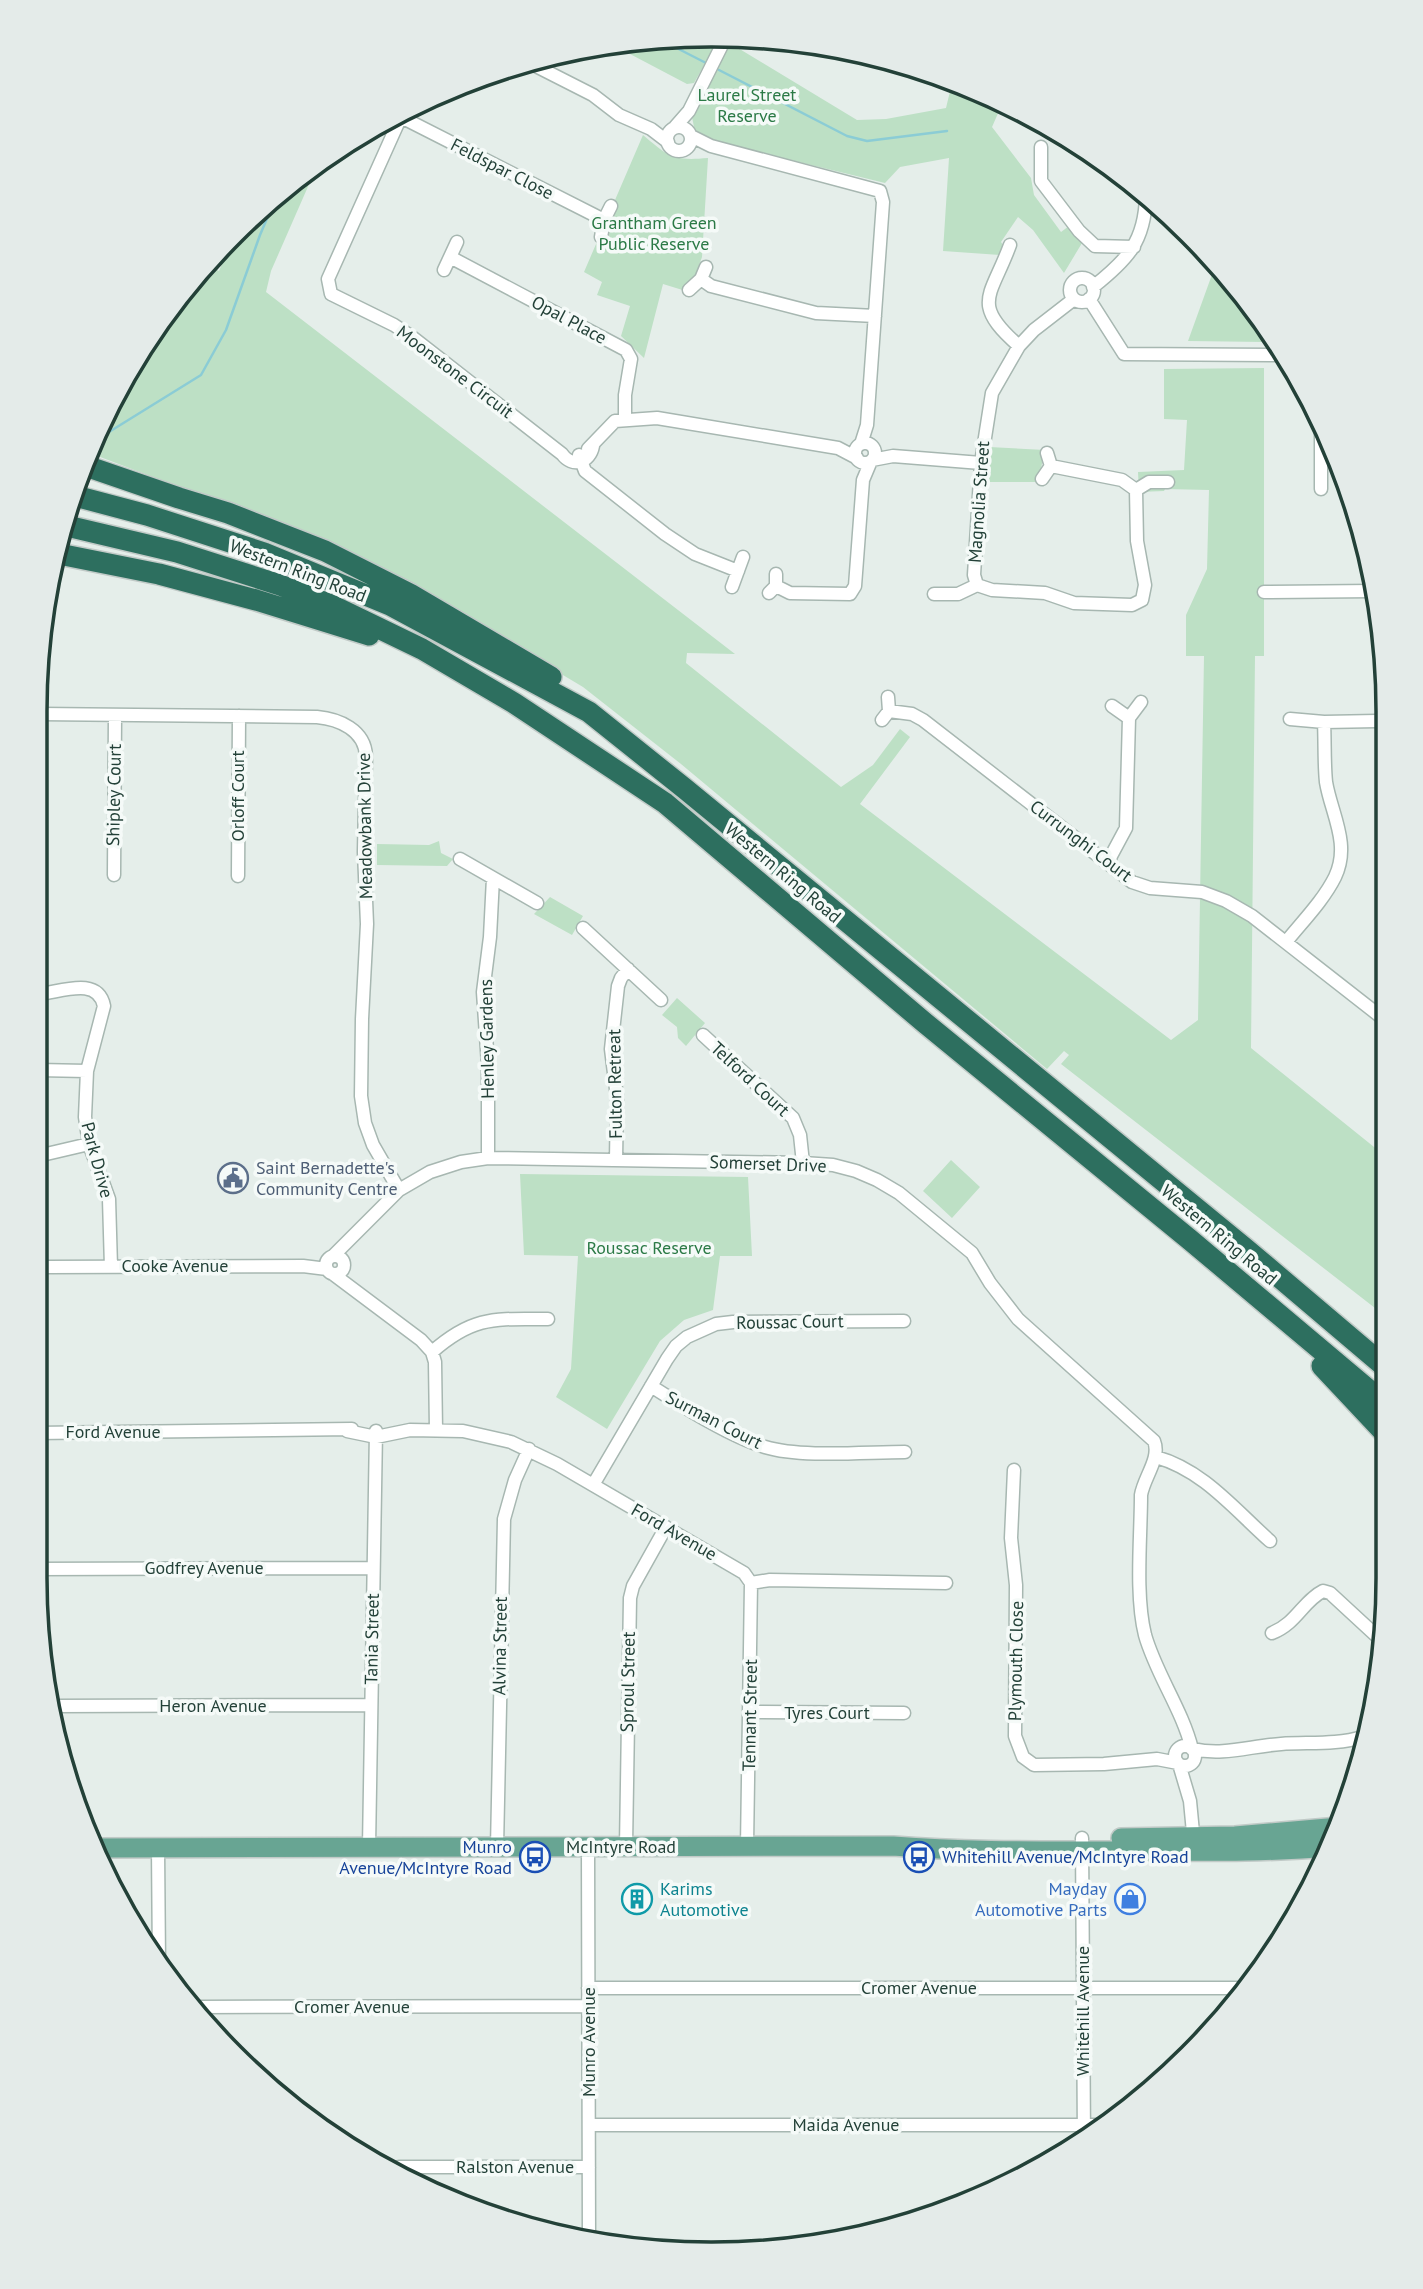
<svg xmlns="http://www.w3.org/2000/svg" width="1423" height="2289" font-family="'PT Sans',sans-serif">
  <style>
    .green { fill: #bde0c5 }
    .lines { fill: none; stroke-linecap: round; stroke-linejoin: round }
    .stream { stroke: #8bccd5; stroke-width: 2.5 }
    .street-casing { stroke: #a7b7b1; stroke-width: 15 }
    .primary-casing { stroke: #c1cac7; stroke-width: 22 }
    .highway-casing { stroke: #c1cac7; stroke-width: 24 }
    .street { stroke: #fff; stroke-width: 12 }
    .primary { stroke: #68a593; stroke-width: 19 }
    .highway { stroke: #2d6f5f; stroke-width: 21 }
    .labels { text-anchor: middle; stroke-width: 7; stroke-linejoin: round; paint-order: stroke }
    .park-label { font-size: 18px; fill: #2b7a46; stroke: #f5faf8 }
    .street-label { font-size: 18px; fill: #234138; stroke: #f5faf8 }
    .service-label { font-size: 18px; fill: #4e5e75; stroke: #f5faf8; text-anchor: start }
    .transit-label { font-size: 18px; fill: #164399; stroke: #f5faf8; text-anchor: end }
    .culture-label { font-size: 18px; fill: #0d838f; stroke: #f5faf8; text-anchor: start }
    .shop-label { font-size: 18px; fill: #366cbe; stroke: #f5faf8; text-anchor: end }
    .rim { fill: none; stroke: #234138; stroke-width: 3.5 }
  </style>
  <rect width="100%" height="100%" fill="#e5eeea"/>
  <path class="green" d="M713,38L710,44L713,49L694,83L687,84L611,44L624,41Z
    M728,42L857,120L886,119L946,108L952,83L976,92L983,103L987,96L1003,102L992,127L1031,178L1034,195L1061,232L1069,226L1082,243L1064,273L1033,230L1018,217L1001,242L1003,245L1000,255L943,251L949,158L900,167L885,183L705,139L695,132L692,117Z
    M643,135C669,157 673,161 708,158L702,257L689,292L663,284L644,358L621,336L630,306L597,295L602,282L584,272Z
    M317,166L271,271L266,292L735,654L687,653L686,663L841,787L873,765L900,729L910,737L860,804L1171,1040L1198,1020L1204,656H1186V615L1207,569L1209,490L1165,489L1164,491L1139,492L1138,472L1184,470L1187,420L1164,419V369L1264,368V656H1255L1251,1048L1384,1155V1315L1061,1064L1069,1055L1064,1051L1047,1069L681,764L583,687L417,588L343,549L87,452L175,299L208,264L219,271L234,236L266,203Z
    M1214,259L1264,327L1265,342L1188,341L1214,269Z
    M989,447L1045,450L1038,482H987Z
    M439,841L441,853L453,859L447,866L377,865V844L429,845Z
    M550,897L583,916L572,935L534,914Z
    M677,998L705,1023L686,1046L678,1038L677,1027L662,1015Z
    M951,1160L980,1187L952,1218L923,1191Z
    M520,1174L748,1177L752,1256H720L713,1310L684,1320L660,1341L607,1429L556,1397L571,1369L578,1256L524,1255Z"/>
  <g class="lines">
    <path class="stream" d="M661,40L706,63
      M719,70L847,136L867,141L947,131
      M96,440L201,375L226,330L260,235L277,195"/>
    <g class="street-casing">
      <path id="street" d="M855,53L883,61H894
        M530,63L593,95L619,115L651,129L668,142
        M403,112L328,279L331,294L394,325L412,337L562,454C572,468 590,463 593,446
        M401,117L604,220
        M667 139a12 12 0 1 1 24 0a12 12 0 1 1-24 0Z
        M675,127L689,111L726,37
        M691,136L711,146L880,191L883,202L867,425L861,444
        M1041,147V181L1079,231L1095,246L1134,247
        M601,237L604,220L611,206
        M1010,245C991,297 970,303 1019,346
        M450,257L626,350L631,359L625,395V419
        M444,270L457,242
        M1070 290a12 12 0 1 1 24 0a12 12 0 1 1-24 0Z
        M701,279L711,286L816,313L875,316
        M1093,287C1127,260 1145,242 1146,196
        M689,290L701,279L706,267
        M1074,299L1034,330L1019,346L992,393L981,463L974,575L977,585L992,590L1045,593L1074,603L1132,605L1142,600L1145,585L1137,541L1136,490
        M1089,299L1124,354L1284,355
        M855 453a10 10 0 1 1 20 0a10 10 0 1 1-20 0Z
        M588,449L615,421L657,418L838,448L857,458
        M579,455L585,471L665,534L695,554L738,571
        M872,460L893,456L981,463
        M1051,466L1122,480L1136,490
        M1042,479L1051,466L1047,453
        M1321,489V431
        M1136,490L1149,482H1168
        M776,586L790,593L850,594L855,586L863,480L871,461
        M732,587L743,557
        M1264,592L1374,591
        M769,593L776,586V574
        M934,594H958L977,585
        M1112,706L1129,718L1141,702
        M889,711L912,714L923,720L1132,882L1150,888L1202,892L1226,901L1252,916L1385,1020
        M40,714L317,717C339,719 365,730 366,756L364,852L367,924L362,1019L361,1096L365,1123L373,1145L399,1190
        M1290,719L1324,722L1377,721
        M882,720L889,711L888,697
        M460,859L537,903
        M1109,864L1111,856L1126,828L1129,718
        M114,875L115,715
        M238,876L239,716
        M583,928L661,1000
        M1286,942C1302,922 1323,901 1335,877C1351,844 1331,813 1326,782C1324,762 1325,742 1324,722
        M39,994C58,993 98,975 104,1006L87,1071L85,1117L89,1144L109,1199L111,1267
        M703,1035L793,1118L800,1135L803,1163
        M38,1070L87,1071
        M42,1155L89,1144
        M488,1158V1065L483,992L490,937L493,878
        M616,1160L617,1097L611,1049L618,986L621,978L628,969
        M326 1265a9 9 0 1 1 18 0a9 9 0 1 1-18 0Z
        M333,1256L399,1190L430,1172L461,1162L488,1158L803,1163L833,1165L856,1171L877,1180L899,1193L972,1253L990,1283L1018,1319L1154,1441C1161,1458 1144,1477 1141,1495C1141,1537 1135,1595 1145,1635C1156,1674 1182,1709 1192,1749
        M37,1269L47,1267L303,1266L327,1269
        M333,1274L421,1340L432,1352L435,1362L436,1430
        M432,1352C474,1315 496,1319 548,1319
        M651,1386C684,1407 729,1436 765,1447C801,1458 865,1452 905,1452
        M347,1431L376,1437L410,1430L463,1431L511,1442L557,1464L744,1573L751,1583L770,1580L946,1583
        M36,1433L352,1429
        M1156,1457C1203,1470 1234,1509 1270,1541
        M1014,1470L1011,1538L1016,1585L1015,1736L1023,1757L1034,1765L1104,1764L1157,1759L1178,1763
        M593,1485L667,1359L676,1346L687,1337L716,1324L733,1322L904,1321
        M35,1569L373,1568
        M1272,1633C1297,1623 1303,1601 1323,1591L1330,1593L1382,1641
        M56,1706L370,1705
        M750,1712L904,1713
        M1175 1756a10 10 0 1 1 20 0a10 10 0 1 1-20 0Z
        M1193,1749C1224,1756 1250,1746 1281,1744C1308,1742 1336,1745 1363,1737
        M1179,1764L1190,1801L1194,1843
        M1082,1838L1084,2142
        M626,1846L630,1598L633,1586L666,1527
        M747,1846L751,1583
        M369,1847L376,1431
        M497,1847L504,1519L515,1480L529,1449
        M588,1847L589,2237
        M158,1848L159,1964
        M588,1988H1249
        M199,2007L589,2006
        M589,2125H1104
        M399,2167H589"/>
    </g>
    <g class="primary-casing">
      <path id="primary" d="M1121,1838L1235,1836L1339,1827
        M97,1848L893,1846C967,1852 1042,1851 1117,1851C1188,1851 1260,1853 1330,1847"/>
    </g>
    <g class="highway-casing">
      <path id="highway" d="M83,465L179,498L228,513L325,551L410,594L551,677
        M75,496L147,515L264,553L390,605L589,712L684,788L1246,1249L1384,1366
        M67,526L177,552L280,585L331,605L422,649L514,703L665,803L925,1023L1189,1239L1383,1402
        M59,554L159,574L256,600L369,635
        M1322,1366L1383,1431"/>
    </g>
    <use href="#street" class="street"/>
    <use href="#primary" class="primary"/>
    <use href="#highway" class="highway"/>
  </g>
  <defs>
    <g id="civic-ring" transform="scale(1.575)"><circle r="9.5" fill="#f5faf8" stroke="#5c6f8a" stroke-width="1.5"/><path d="M-.6-6.5H3V-4.5H.6V-3L4-1V1h2V6H-6V1h2V-1L-.6-3ZM-1.2 2.5V6h2.4V2.5Z" fill="#5c6f8a"/></g>
    <g id="bus-ring" transform="scale(1.575)"><circle r="9.5" fill="#f5faf8" stroke="#1a4fb4" stroke-width="1.5"/><path d="M-5-6H5V4H4V6H2V4H-2V6H-4V4H-5ZM-3.5-4V0h7V-4ZM-3.5 1.2v1.5H-2V1.2ZM2 1.2v1.5H3.5V1.2Z" fill="#1a4fb4"/></g>
    <g id="building-ring" transform="scale(1.575)"><circle r="9.5" fill="#f5faf8" stroke="#0f9aa8" stroke-width="1.5"/><path d="M-4-6H4V6H1V3H-1V6H-4ZM-2.5-4.3h1.7v1.8h-1.7ZM.8-4.3h1.7v1.8H.8ZM-2.5-1h1.7V.8h-1.7ZM.8-1h1.7V.8H.8Z" fill="#0f9aa8"/></g>
    <g id="shop-ring" transform="scale(1.575)"><circle r="9.5" fill="#f5faf8" stroke="#3f7fe0" stroke-width="1.5"/><path d="M-5-2.5h2.3a2.7 3.5 0 0 1 5.4 0H5L5.5 6h-11ZM-1.5-2.5h3a1.5 2.3 0 0 0-3 0Z" fill="#3f7fe0"/></g>
  </defs>
  <g fill-rule="evenodd">
    <use href="#civic-ring" x="233" y="1178"/>
    <use href="#bus-ring" x="535" y="1857"/>
    <use href="#bus-ring" x="919" y="1857"/>
    <use href="#building-ring" x="637" y="1899"/>
    <use href="#shop-ring" x="1130" y="1899"/>
  </g>
  <g class="labels">
    <g class="park-label">
      <text x="747" y="101">Laurel Street<tspan x="747" dy="21">Reserve</tspan></text>
      <text x="654" y="229">Grantham Green<tspan x="654" dy="21">Public Reserve</tspan></text>
      <text x="649" y="1254">Roussac Reserve</text>
    </g>
    <g class="street-label">
      <text transform="translate(502 169) rotate(27)" y="6">Feldspar Close</text>
      <text transform="translate(569 320) rotate(28)" y="6">Opal Place</text>
      <text transform="translate(455 372) rotate(37)" y="6">Moonstone Circuit</text>
      <text transform="translate(979 502) rotate(-86)" y="6">Magnolia Street</text>
      <text transform="translate(298 571) rotate(21)" y="6">Western Ring Road</text>
      <text transform="translate(114 795) rotate(-89)" y="6">Shipley Court</text>
      <text transform="translate(238 796) rotate(-90)" y="6">Orloff Court</text>
      <text transform="translate(365 826) rotate(-91)" y="6">Meadowbank Drive</text>
      <text transform="translate(1081 841) rotate(37)" y="6">Currunghi Court</text>
      <text transform="translate(783 873) rotate(40)" y="6">Western Ring Road</text>
      <text transform="translate(487 1039) rotate(-91)" y="6">Henley Gardens</text>
      <text transform="translate(750 1079) rotate(43)" y="6">Telford Court</text>
      <text transform="translate(615 1084) rotate(-91)" y="6">Fulton Retreat</text>
      <text transform="translate(97 1160) rotate(75)" y="6">Park Drive</text>
      <text transform="translate(768 1164) rotate(2)" y="6">Somerset Drive</text>
      <text transform="translate(1219 1235) rotate(40)" y="6">Western Ring Road</text>
      <text x="175" y="1272">Cooke Avenue</text>
      <text transform="translate(790 1322) rotate(-1)" y="6">Roussac Court</text>
      <text transform="translate(714 1420) rotate(27)" y="6">Surman Court</text>
      <text x="113" y="1438">Ford Avenue</text>
      <text transform="translate(674 1532) rotate(30)" y="6">Ford Avenue</text>
      <text x="204" y="1574">Godfrey Avenue</text>
      <text transform="translate(372 1639) rotate(-89)" y="6">Tania Street</text>
      <text transform="translate(500 1646) rotate(-89)" y="6">Alvina Street</text>
      <text transform="translate(1016 1661) rotate(-89)" y="6">Plymouth Close</text>
      <text transform="translate(628 1682) rotate(-89)" y="6">Sproul Street</text>
      <text x="213" y="1712">Heron Avenue</text>
      <text x="827" y="1719">Tyres Court</text>
      <text transform="translate(750 1715) rotate(-89)" y="6">Tennant Street</text>
      <text x="621" y="1853">McIntyre Road</text>
      <text x="919" y="1994">Cromer Avenue</text>
      <text x="352" y="2013">Cromer Avenue</text>
      <text transform="translate(1083 2011) rotate(-90)" y="6">Whitehill Avenue</text>
      <text transform="translate(589 2042) rotate(-90)" y="6">Munro Avenue</text>
      <text x="846" y="2131">Maida Avenue</text>
      <text x="515" y="2173">Ralston Avenue</text>
    </g>
    <g class="service-label">
      <text x="256" y="1174">Saint Bernadette's<tspan x="256" dy="21">Community Centre</tspan></text>
    </g>
    <g class="transit-label">
      <text x="512" y="1853">Munro<tspan x="512" dy="21">Avenue/McIntyre Road</tspan></text>
      <text x="942" y="1863" text-anchor="start">Whitehill Avenue/McIntyre Road</text>
    </g>
    <g class="culture-label">
      <text x="660" y="1895">Karims<tspan x="660" dy="21">Automotive</tspan></text>
    </g>
    <g class="shop-label">
      <text x="1107" y="1895">Mayday<tspan x="1107" dy="21">Automotive Parts</tspan></text>
    </g>
  </g>
  <path d="M0 0H1423V2289H0ZM711 47H712A664 664 0 0 1 1376 711V1578A664 664 0 0 1 712 2242H711A664 664 0 0 1 47 1578V711A664 664 0 0 1 711 47Z" fill="#e4ebe9" fill-rule="evenodd"/>
  <path class="rim" d="M711 47H712A664 664 0 0 1 1376 711V1578A664 664 0 0 1 712 2242H711A664 664 0 0 1 47 1578V711A664 664 0 0 1 711 47Z"/>
</svg>
